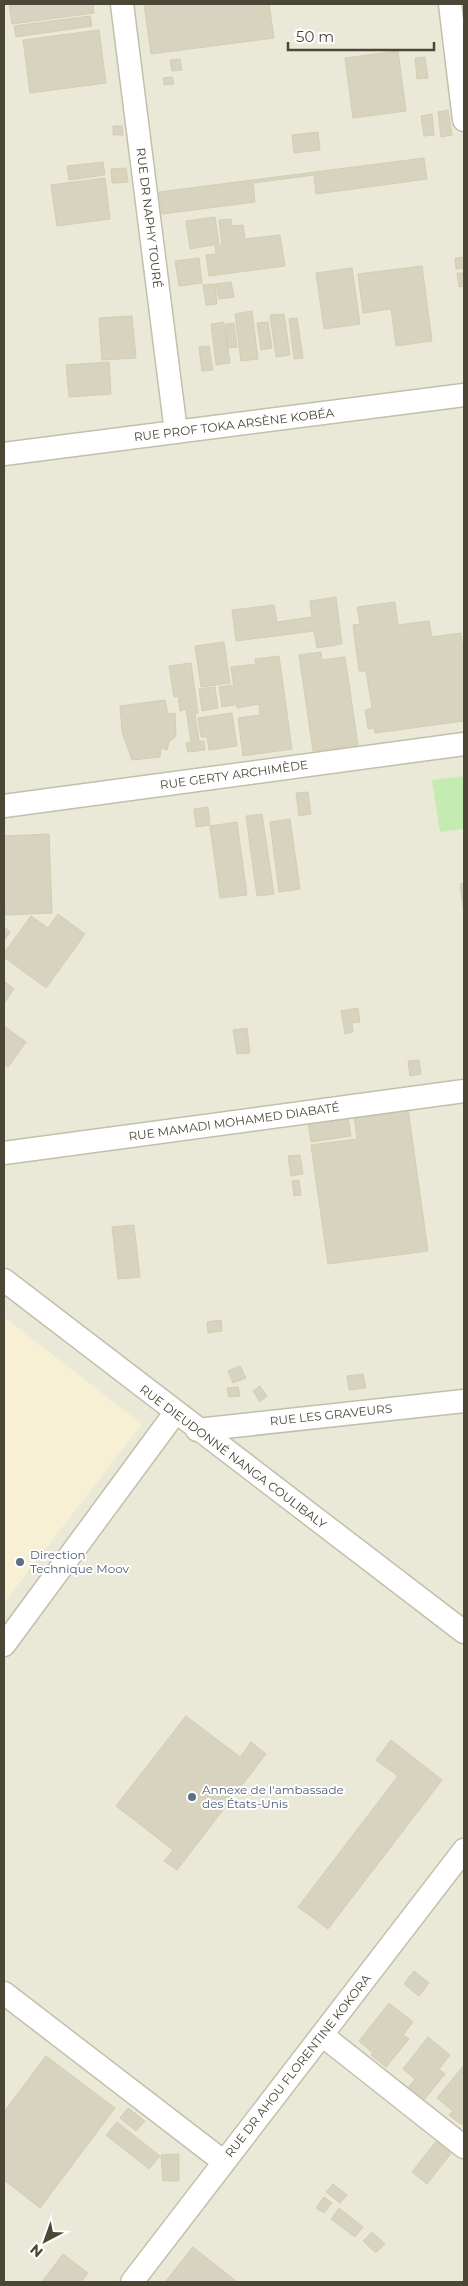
<svg xmlns="http://www.w3.org/2000/svg" width="468" height="2286" font-family="Montserrat,sans-serif">
  <style>
    .residential { fill: #eae8d7 }
    .commercial { fill: #f8f0d4 }
    .green { fill: #c4ebb1 }
    .building { fill: #d8d3be; stroke: #d3cdb1 }
    .lines { fill: none; stroke-linecap: round; stroke-linejoin: round }
    .street-casing { stroke: #c2bfab; stroke-width: 25 }
    .street { stroke: #fff; stroke-width: 22 }
    .service-dot { fill: #5c6f8a; stroke: #fff; stroke-width: 2 }
    .labels { text-anchor: middle; stroke-width: 4; stroke-linejoin: round; paint-order: stroke }
    .street-label { font-size: 12px; fill: #4a4737; stroke: #fff }
    .service-label { font-size: 12px; fill: #4e5e75; stroke: #fff; text-anchor: start }
  </style>
  <rect width="100%" height="100%" fill="#f5f4ea"/>
  <path class="residential" d="M4,4H464V2282H4Z"/>
  <path class="commercial" d="M4,1317L142,1424L4,1603Z"/>
  <path class="green" d="M464,776V829L440,832L432,780Z"/>
  <path class="building" d="M9,4H93L94,13L12,24Z
    M144,4H269L274,38L151,54Z
    M90,16L92,26L16,37L14,26Z
    M99,30L106,83L30,93L23,40Z
    M398,51L406,111L353,118L345,58Z
    M425,57L428,78L417,79L415,58Z
    M180,59L182,70L172,71L170,60Z
    M172,77L174,84L164,85L163,78Z
    M448,110L452,135L441,137L438,112Z
    M432,114L434,135L424,136L421,116Z
    M113,126H122L123,135H113Z
    M318,132L320,150L294,153L292,135Z
    M424,158L427,179L316,194L314,175L253,183L255,202L162,214L159,192Z
    M103,162L105,175L69,180L67,166Z
    M126,168L128,182L112,183L111,169Z
    M105,178L110,219L57,226L51,185Z
    M215,217L219,244L190,249L186,221Z
    M231,219L232,226L243,225L245,239L280,235L285,266L209,276L206,255L216,254L215,246L222,245L219,220Z
    M464,257V268L456,269L455,258Z
    M199,258L202,283L179,286L175,261Z
    M422,266L432,341L396,346L391,309L363,313L358,274Z
    M352,268L360,324L324,329L316,273Z
    M457,273H464V286L459,287Z
    M231,282L234,297L219,299L216,284Z
    M215,284L217,304L206,305L203,285Z
    M252,311L258,359L241,361L235,314Z
    M284,314L290,355L276,357L270,315Z
    M132,316L136,358L102,360L99,318Z
    M297,318L303,358L294,359L289,319Z
    M224,322L230,363L216,365L211,324Z
    M268,322L272,348L261,350L257,323Z
    M234,323L237,347L228,348L226,324Z
    M209,346L213,370L202,371L199,347Z
    M109,362L111,394L69,397L66,365Z
    M336,597L342,644L317,648L314,631L236,641L232,610L274,605L277,622L312,617L310,601Z
    M395,602L398,625L429,621L432,637L461,633L464,660V721L375,733L374,728L368,729L365,710L372,708L366,671H359L353,625L360,624L357,607Z
    M224,642L230,683L201,687L195,646Z
    M321,652L322,660L345,657L358,745L313,751L299,655Z
    M279,656L292,749L243,756L238,718L260,715L259,704L237,708L231,667L256,664L255,659Z
    M191,663L198,713L195,714L199,741H204L205,750L188,752L186,743L191,742L186,709L180,711L178,696L174,697L169,666Z
    M232,685L235,705L222,707L219,687Z
    M215,687L218,708L202,711L199,689Z
    M165,700L168,714L175,713L176,736L169,742L167,750L161,748L160,757L132,760L122,732L120,706Z
    M232,713L237,746L209,750L207,737H201L198,718Z
    M308,792L311,814L299,816L296,793Z
    M208,807L210,825L196,827L194,809Z
    M262,814L274,894L257,896L246,816Z
    M290,819L300,889L279,892L270,822Z
    M237,822L247,895L220,898L210,826Z
    M49,834L52,913L6,915L4,900V836Z
    M464,883V913L460,884Z
    M58,914L85,934L46,988L4,957V953L31,916L48,928Z
    M4,927L10,932L4,941Z
    M4,981L14,989L4,1003Z
    M358,1008L360,1022L352,1023L353,1032L345,1034L341,1011Z
    M4,1026L26,1042L8,1067L4,1064Z
    M247,1028L250,1053L237,1054L233,1030Z
    M419,1060L421,1074L410,1076L408,1061Z
    M408,1109L428,1251L328,1264L311,1145L357,1139L354,1116Z
    M348,1117L351,1136L311,1142L308,1123Z
    M300,1155L303,1174L291,1176L288,1156Z
    M299,1180L301,1195L294,1196L292,1181Z
    M134,1225L140,1277L118,1279L112,1227Z
    M221,1320L222,1331L208,1333L207,1322Z
    M240,1366L246,1378L233,1383L228,1371Z
    M363,1374L366,1388L349,1390L347,1376Z
    M260,1386L267,1396L260,1402L253,1391Z
    M238,1387L240,1396L229,1397L227,1388Z
    M186,1716L240,1757L251,1742L266,1754L177,1870L164,1861L173,1850L116,1806Z
    M391,1740L442,1780L328,1929L298,1907L398,1776L376,1760Z
    M414,1971L429,1983L419,1996L404,1984Z
    M389,2003L413,2022L403,2035L409,2039L386,2067L371,2055L373,2053L359,2041Z
    M428,2037L450,2055L439,2069L445,2074L424,2100L409,2087L415,2079L403,2069Z
    M46,2056L115,2108L40,2208L4,2180V2112Z
    M464,2065V2123L462,2125L449,2115L453,2111L437,2098Z
    M128,2108L145,2121L136,2131L120,2118Z
    M117,2122L160,2156L149,2169L106,2135Z
    M437,2140L452,2152L427,2184L412,2172Z
    M179,2154V2181H163L161,2155Z
    M333,2184L347,2195L340,2203L326,2192Z
    M324,2197L332,2203L324,2213L316,2208Z
    M339,2208L363,2227L355,2237L331,2219Z
    M372,2232L385,2244L376,2253L363,2241Z
    M193,2247L237,2282H165Z
    M63,2254L88,2273L81,2282H42Z"/>
  <g class="lines">
    <g class="street-casing">
      <path id="street" d="M122,4L176,432
        M450,4L464,120
        M4,454L464,395
        M4,806L464,744
        M4,1153L464,1091
        M4,1280L464,1632
        M197,1430L464,1401
        M4,1645L175,1413
        M4,1993L224,2162
        M322,2035L464,2147
        M132,2282L464,1850"/>
    </g>
    <use href="#street" class="street"/>
  </g>
  <g class="service-dot">
    <circle cx="20" cy="1562" r="5"/>
    <circle cx="192" cy="1797" r="5"/>
  </g>
  <g class="labels">
    <g class="street-label">
      <text transform="translate(149 218) rotate(83)" y="4">RUE DR NAPHY TOURÉ</text>
      <text transform="translate(234 425) rotate(-7)" y="4">RUE PROF TOKA ARSÈNE KOBÉA</text>
      <text transform="translate(234 775) rotate(-8)" y="4">RUE GERTY ARCHIMÈDE</text>
      <text transform="translate(234 1122) rotate(-8)" y="4">RUE MAMADI MOHAMED DIABATÉ</text>
      <text transform="translate(331 1415) rotate(-6)" y="4">RUE LES GRAVEURS</text>
      <text transform="translate(233 1457) rotate(37)" y="4">RUE DIEUDONNÉ NANGA COULIBALY</text>
      <text transform="translate(298 2066) rotate(-52)" y="4">RUE DR AHOU FLORENTINE KOKORA</text>
    </g>
    <g class="service-label">
      <text x="30" y="1559">Direction<tspan x="30" dy="14">Technique Moov</tspan></text>
      <text x="202" y="1794">Annexe de l'ambassade<tspan x="202" dy="14">des États-Unis</tspan></text>
    </g>
  </g>
  <rect width="468" height="2286" fill="none" stroke="#4a4737" stroke-width="10"/>
  <g transform="translate(45 2241) rotate(221)" stroke="#ffffff" stroke-width="4" paint-order="stroke">
  <path d="M0-4L9 19L0 12L-9 19Z" fill="#4a4737"/>
  <text y="-8" font-size="14" font-weight="bold" text-anchor="middle" fill="#4a4737">N</text>
  </g>
  <path d="M288 42v8h146v-8" fill="none" stroke="#4a4737" stroke-width="2.5"/>
  <text x="296" y="42" font-size="15" fill="#4a4737" stroke="#ffffff" stroke-width="4" paint-order="stroke">50 m</text>
</svg>
